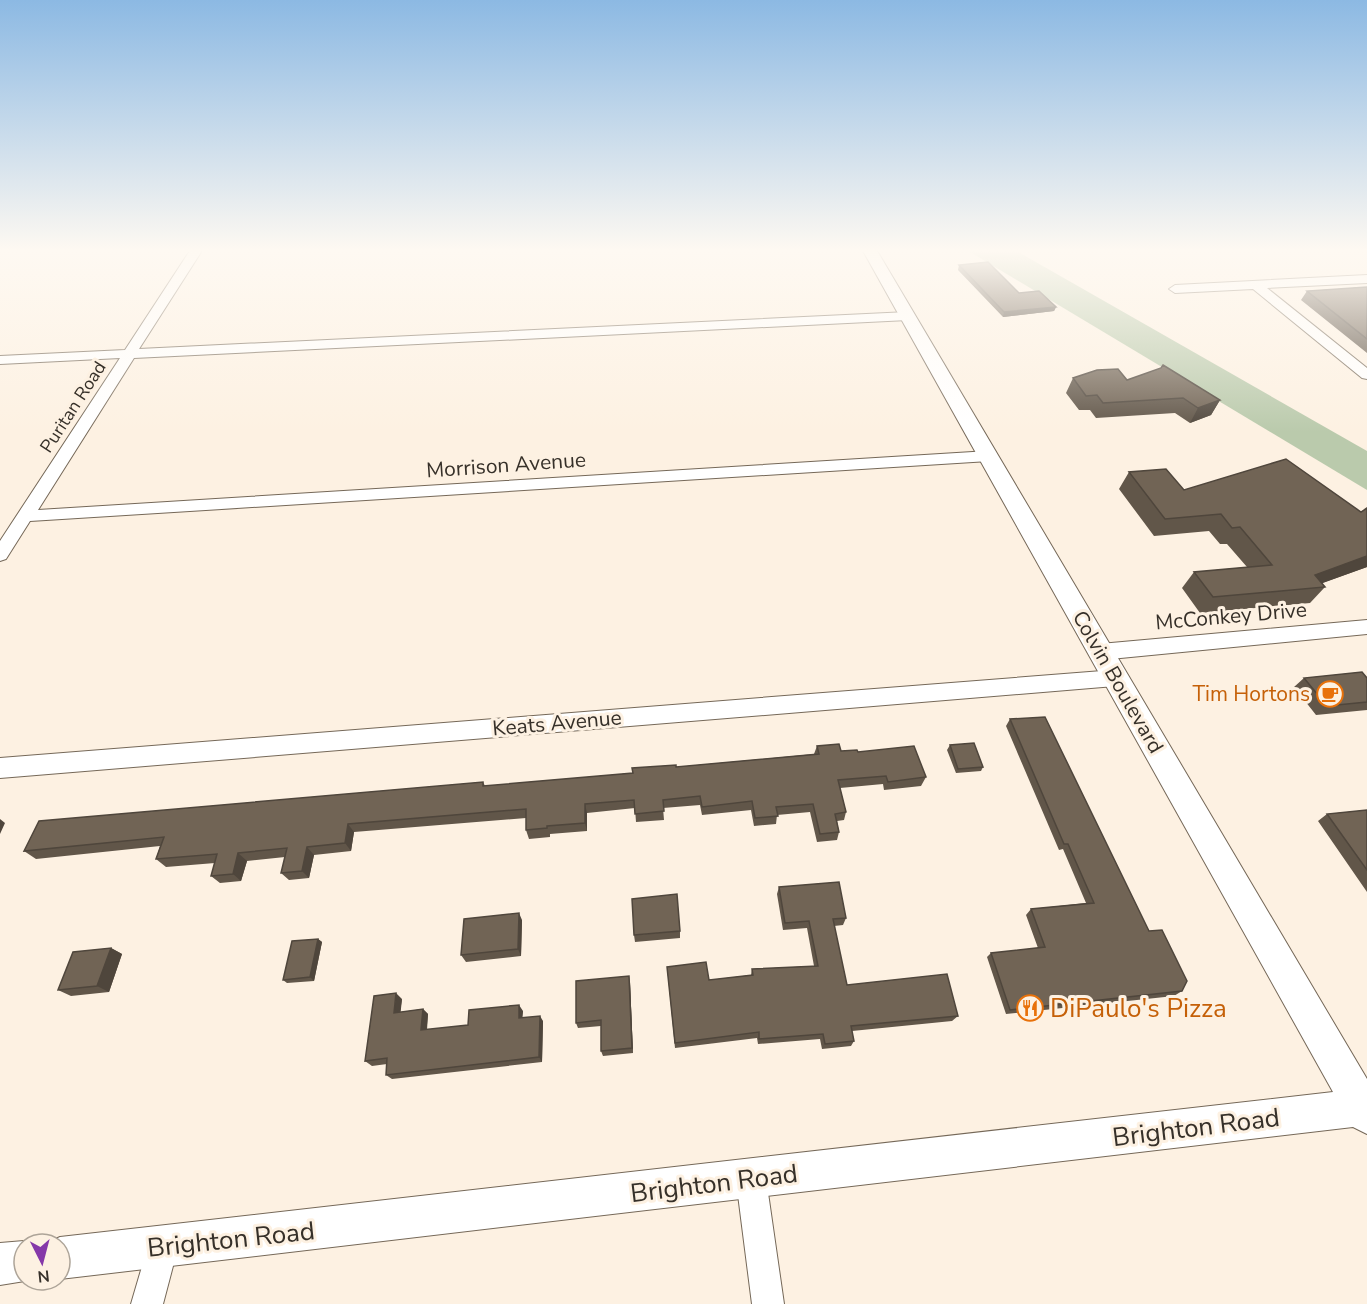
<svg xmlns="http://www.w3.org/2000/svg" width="1367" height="1304" font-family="'Nunito Sans',sans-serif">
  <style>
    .green { fill: #bacaac }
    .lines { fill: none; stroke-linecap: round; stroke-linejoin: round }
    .minor-casing { stroke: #756858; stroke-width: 2 }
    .tertiary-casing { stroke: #756858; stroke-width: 2 }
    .minor { fill: #fff; fill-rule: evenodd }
    .tertiary { fill: #fff; fill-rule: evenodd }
    .wall { fill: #615649 }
    .shaded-wall { fill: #4f463c }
    .building { fill: #716455; stroke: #4f463c; stroke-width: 1.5 }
    .labels { text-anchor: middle; stroke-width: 6; stroke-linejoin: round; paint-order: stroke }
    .far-street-label { font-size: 18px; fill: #363029; stroke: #fdf1e2 }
    .street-label { font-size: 21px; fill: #363029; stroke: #fdf1e2 }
    .food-label { font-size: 21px; fill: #c56008; stroke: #fdf1e2; text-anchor: end }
    .near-food-label { font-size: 26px; fill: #c56008; stroke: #fdf1e2; text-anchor: start }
    .near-street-label { font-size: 26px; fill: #363029; stroke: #fdf1e2 }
  </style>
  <rect width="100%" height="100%" fill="#fdf1e2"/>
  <path class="green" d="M965,249H1013L1367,451V490Z"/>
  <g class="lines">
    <g class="minor-casing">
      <path id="minor" d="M191,249H203L139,349L908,312L914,316L908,320L134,358L38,510L989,451L997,456L989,461L30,521L6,559L0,561V541L120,358L0,364V356L125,350Z
        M1367,275V283L1267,288L1367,368V379L1362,378L1253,289L1175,293L1169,289L1175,285Z
        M1367,620V634L1100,660L1093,657L1090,652L1093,647L1100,644Z
        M1115,670L1122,672L1125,678L1122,684L1115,686L0,778V758Z
        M751,1164L762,1168L766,1179L784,1304H752L736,1179L740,1168Z
        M162,1231L173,1236L178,1247L163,1304H131L151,1236Z"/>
    </g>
    <g class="tertiary-casing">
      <path id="tertiary" d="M862,249H876L1367,1079V1134L1353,1127L60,1279V1244H45L60,1237L1333,1092Z
        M24,1241L31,1244H24V1280H31L0,1285V1243Z"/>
    </g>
    <use href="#minor" class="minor"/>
    <use href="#tertiary" class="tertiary"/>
  </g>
  <path class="wall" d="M959,265L1019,293L1056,307L1054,311L1003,317L958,270Z
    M1367,287V353L1301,300L1307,291Z
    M1073,378L1127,380L1220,400L1211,415L1190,423L1175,413L1096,418L1090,410H1079L1066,393Z
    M1129,472L1184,490L1361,512L1367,508V567L1322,583L1325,587L1310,603L1200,613L1182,588L1194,572L1247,567L1227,544H1220L1209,531L1154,536L1119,489Z
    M1304,678H1367V710L1316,715L1294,687Z
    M1010,719L1149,931L1182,991L1174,996L1006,1014L987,957L991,953L1038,948L1026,915L1031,909L1086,903L1063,849L1059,850L1006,726Z
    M950,745L983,767L981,771L956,773L947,750Z
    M817,746L841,751L858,752L926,777L921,786L884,790L883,784L840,788L846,812L844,820L837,821L839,832L837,840L817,842L810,812L777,815L776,824L754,826L751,810L702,815L700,805L663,808L664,820L636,822L635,808L587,813V831L550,834V837L529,839L526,830V818L354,832L351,851L314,855L309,878L289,880L281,873L285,857L247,861L241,881L220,883L211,876L215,863L166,867L156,859L160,846L36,859L24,851L483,782L485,786L633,773L676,767L814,754Z
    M1367,810V892L1318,821L1327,814Z
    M779,887L846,918L843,925L834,926L847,985L958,1016L952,1021L852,1031L854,1041L851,1046L822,1049L820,1039L758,1044L757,1038L675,1048L667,967L709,980L751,975L752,969L814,966L807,928L783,930L777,894Z
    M522,920L521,956L466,962L461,955Z
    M680,931V938L635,942L634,935Z
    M318,939L322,942L314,981L287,983L283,980Z
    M111,948L122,954L109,992L71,996L58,990Z
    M630,982L633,1053L603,1056L601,1051V1026L578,1028L576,1023Z
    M402,999L400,1012L423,1009L428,1014L427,1030L468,1025L523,1011L522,1017L543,1021L542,1062L392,1079L386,1075L387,1064L372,1066L365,1061Z"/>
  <path class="shaded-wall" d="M1056,307L1054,311L1003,317L1004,312Z
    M1220,400L1211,415L1190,423L1198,408Z
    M1367,556V567L1309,588L1315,575Z
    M585,804L587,813V831L585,823Z
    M0,819L5,823L0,834Z
    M348,824L354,832L351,851L345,843Z
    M307,847L314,855L309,878L302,871Z
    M238,853L247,861L241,881L233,874Z
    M519,913L522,920L521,956L518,949Z
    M318,939L322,942L314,981L310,977Z
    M111,948L122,954L109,992L97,986Z
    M629,976L630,982L633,1053L632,1048Z
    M396,993L402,999L400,1018L394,1013Z
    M519,1005L523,1011L522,1023L519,1018Z
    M423,1009L428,1014L426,1036L421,1030Z
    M540,1016L543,1021L542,1062L539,1057Z"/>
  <path class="building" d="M988,262L1019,293L1039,291L1056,307L1004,312L959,265Z
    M1367,287V339L1307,291Z
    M1163,365L1220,400L1198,408L1183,398L1103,403L1097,395L1086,396L1073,378L1097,370L1118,369L1127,380L1161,368Z
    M1286,459L1361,512L1367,508V556L1315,575L1325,587L1213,597L1194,572L1272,565L1240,527L1232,528L1221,514L1165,519L1129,472L1166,469L1184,490Z
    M1362,672L1367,678V702L1327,706L1304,678Z
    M1045,717L1149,931L1162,930L1187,981L1182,991L1010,1010L991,953L1045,947L1031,909L1094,903L1068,844H1064L1010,719Z
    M974,743L983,767L958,769L950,745Z
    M839,744L841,751L857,750L858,752L914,746L926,777L888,782L886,776L838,780L846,812L835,814L839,832L820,834L813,804L776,807L778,816L755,818L752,801L702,807L700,796L663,800L664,811L635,814L634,800L585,804V823L547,826V828L526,830V809L348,824L345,843L307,847L302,871L281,873L287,848L238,853L233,874L211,876L217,854L156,859L164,837L24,851L39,821L483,782V786L633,773L632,768L676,765V767L819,754L817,746Z
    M1367,810V870L1327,814Z
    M839,882L846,918L833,919L847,985L947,974L958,1016L851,1026L854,1041L825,1044L823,1034L759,1039V1032L675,1043L667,967L706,962L709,980L753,975L752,969L818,966L809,921L785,923L779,887Z
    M677,894L680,931L634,935L632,899Z
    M519,913L518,949L461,955L464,919Z
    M318,939L310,977L283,980L292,941Z
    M111,948L97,986L58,990L73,952Z
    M629,976L632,1048L601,1051V1020L576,1023V981Z
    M396,993L394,1013L423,1009L421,1030L468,1025L469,1010L519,1005V1018L540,1016L539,1057L386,1075L387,1058L365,1061L374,996Z"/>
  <linearGradient id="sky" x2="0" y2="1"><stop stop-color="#8cb9e3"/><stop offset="0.58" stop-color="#fef9f2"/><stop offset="1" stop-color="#fef9f2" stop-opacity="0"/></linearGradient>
  <rect width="1367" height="432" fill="url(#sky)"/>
  <defs>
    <g id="cafe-ring" transform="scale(1.35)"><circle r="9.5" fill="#fdf1e2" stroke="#e8710a" stroke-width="1.5"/><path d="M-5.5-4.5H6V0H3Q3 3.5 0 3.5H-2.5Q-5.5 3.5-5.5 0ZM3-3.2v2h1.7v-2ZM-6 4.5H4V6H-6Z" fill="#e8710a"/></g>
    <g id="restaurant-ring" transform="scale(1.35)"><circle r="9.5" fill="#fdf1e2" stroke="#e8710a" stroke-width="1.5"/><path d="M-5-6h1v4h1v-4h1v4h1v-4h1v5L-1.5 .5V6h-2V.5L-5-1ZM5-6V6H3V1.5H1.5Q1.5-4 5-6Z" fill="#e8710a"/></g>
  </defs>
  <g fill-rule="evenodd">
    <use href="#cafe-ring" x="1330" y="694"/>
    <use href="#restaurant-ring" x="1030" y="1008"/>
  </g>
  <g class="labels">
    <g class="far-street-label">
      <text transform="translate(73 407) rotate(-57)" y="6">Puritan Road</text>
    </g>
    <g class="street-label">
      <text transform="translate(506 465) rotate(-4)" y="7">Morrison Avenue</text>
      <text transform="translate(1231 616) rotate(-5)" y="7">McConkey Drive</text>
      <text transform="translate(1118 682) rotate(60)" y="7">Colvin Boulevard</text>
      <text transform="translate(557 723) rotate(-5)" y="7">Keats Avenue</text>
    </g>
    <g class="food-label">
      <text x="1310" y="701">Tim Hortons</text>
    </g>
    <g class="near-food-label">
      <text x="1050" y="1017">DiPaulo's Pizza</text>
    </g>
    <g class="near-street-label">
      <text transform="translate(1196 1127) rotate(-7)" y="9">Brighton Road</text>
      <text transform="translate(714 1183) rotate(-7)" y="9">Brighton Road</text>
      <text transform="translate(231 1239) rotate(-6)" y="9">Brighton Road</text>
    </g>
  </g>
  <g transform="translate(42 1262) rotate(174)"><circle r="28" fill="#fdf1e2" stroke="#ada498" stroke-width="1.5"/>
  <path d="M0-4.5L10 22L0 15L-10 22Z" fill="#8538a9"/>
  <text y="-9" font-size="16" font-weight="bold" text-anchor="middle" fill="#363029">N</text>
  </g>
</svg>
